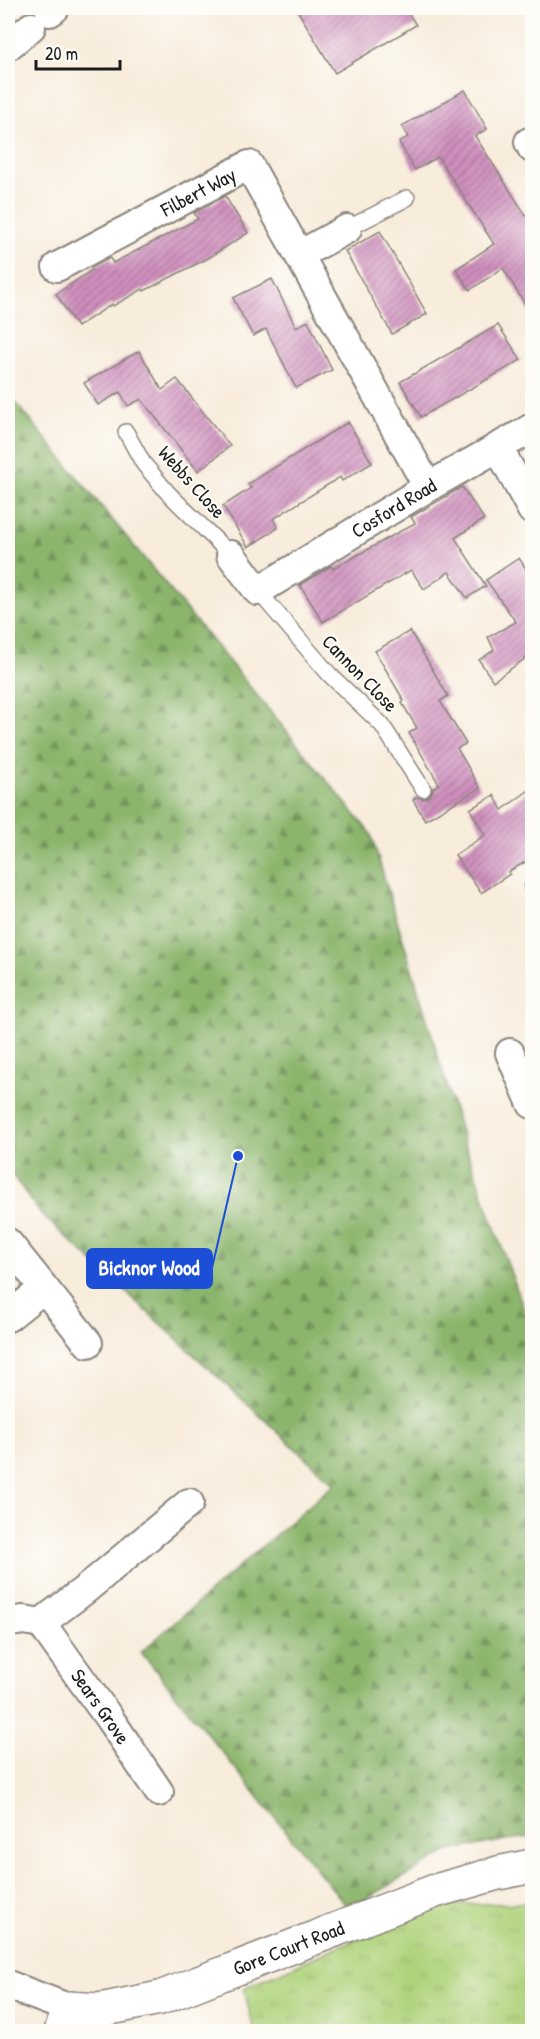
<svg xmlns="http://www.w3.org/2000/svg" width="540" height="2039" font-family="'Patrick Hand',sans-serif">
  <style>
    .forest { fill: url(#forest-firs); stroke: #546844; stroke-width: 1.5 }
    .park { fill: url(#park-tufts); stroke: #66784c; stroke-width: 1.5 }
    .building { fill: url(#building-hatch) }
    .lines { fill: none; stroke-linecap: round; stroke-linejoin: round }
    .service-casing { stroke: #8a847c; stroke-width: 18 }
    .minor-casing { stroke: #8a847c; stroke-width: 32 }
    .tertiary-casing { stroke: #8a847c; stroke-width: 36 }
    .service { stroke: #fff; stroke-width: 15 }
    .minor { stroke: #fff; stroke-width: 28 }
    .tertiary { stroke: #fff; stroke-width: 33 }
    .labels { text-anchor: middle; stroke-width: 4.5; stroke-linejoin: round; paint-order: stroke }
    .street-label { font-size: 20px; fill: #1c1c1c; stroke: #fdfcf7 }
    .leader { fill: none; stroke: #1d4ed8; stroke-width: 2 }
    .callout-dot { fill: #1d4ed8; stroke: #fdfcf7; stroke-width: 2 }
    .callout { fill: #1d4ed8; stroke: #1d4ed8; stroke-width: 2 }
    .callout-label { font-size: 21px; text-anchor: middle; font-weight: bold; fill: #fff }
  </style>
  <defs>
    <pattern id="forest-firs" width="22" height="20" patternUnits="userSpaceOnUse" patternTransform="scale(1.5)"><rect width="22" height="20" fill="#8bb56c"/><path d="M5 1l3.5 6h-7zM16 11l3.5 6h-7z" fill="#719258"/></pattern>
    <pattern id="park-tufts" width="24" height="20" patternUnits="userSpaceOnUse" patternTransform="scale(1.5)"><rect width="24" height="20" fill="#afd37c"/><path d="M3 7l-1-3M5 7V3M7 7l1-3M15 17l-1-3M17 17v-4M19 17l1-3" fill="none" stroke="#96b56b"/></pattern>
    <pattern id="building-hatch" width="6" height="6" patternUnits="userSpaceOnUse" patternTransform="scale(1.5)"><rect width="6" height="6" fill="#cf8fbd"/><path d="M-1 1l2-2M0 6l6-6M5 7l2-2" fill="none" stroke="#a77499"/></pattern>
  </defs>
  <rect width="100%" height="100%" fill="#fdfcf7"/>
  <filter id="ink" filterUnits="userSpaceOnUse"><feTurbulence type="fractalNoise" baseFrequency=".0167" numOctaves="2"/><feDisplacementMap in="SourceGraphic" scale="12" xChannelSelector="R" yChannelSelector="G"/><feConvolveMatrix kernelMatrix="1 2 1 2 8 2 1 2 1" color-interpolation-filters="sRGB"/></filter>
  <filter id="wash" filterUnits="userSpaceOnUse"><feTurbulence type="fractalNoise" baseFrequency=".008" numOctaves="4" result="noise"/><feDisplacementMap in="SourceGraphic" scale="24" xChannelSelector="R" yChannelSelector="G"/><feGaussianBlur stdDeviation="1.35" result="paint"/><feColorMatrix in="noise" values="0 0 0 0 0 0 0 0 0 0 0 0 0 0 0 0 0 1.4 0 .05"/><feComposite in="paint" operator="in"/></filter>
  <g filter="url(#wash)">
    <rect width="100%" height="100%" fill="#f8ecdb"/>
    <path class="forest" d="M8,393L371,834L464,1142L532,1332V1837L506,1840L448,1851L349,1909L141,1652L334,1484L40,1213L8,1169Z"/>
    <path class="park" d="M532,1903V2031H254L244,1988L433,1905Z"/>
    <g id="blocks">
      <path class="building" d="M296,8H405L416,25L335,73Z
        M465,90L487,129L475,136L532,225V316L503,268L470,290L456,269L494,244L438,157L415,170L399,142L408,137L402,126Z
        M225,196L248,233L208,258L144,291L143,289L113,306L112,304L77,327L56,294L92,270L91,268L110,258L113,263L198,219L194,213Z
        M380,231L427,314L392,334L345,251Z
        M272,279L296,327L308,321L332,370L296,388L266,329L253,336L233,298Z
        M498,325L521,360L421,417L400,382Z
        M139,351L162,390L177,379L230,446L198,471L141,399L128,406L120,392L98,405L84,383Z
        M348,422L372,463L342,481L340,477L273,519L278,528L248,547L223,506L251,488L248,484Z
        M462,487L484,519L455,538L486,586L467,598L449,572L424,589L411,570L323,622L300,585L331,566L333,569L415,523L411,517Z
        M519,558L532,578V654L493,681L479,660L494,650L488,637L516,622L486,580Z
        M410,631L448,696L440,701L466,744L457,748L480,788L425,820L413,800L417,797L423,799L428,797L432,793L433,788L439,784L409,733L417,728L402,703L404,701L375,651Z
        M532,788V858L508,872L510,874L481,893L455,855L485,835L470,809L494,795L502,810Z"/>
    </g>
  </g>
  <g filter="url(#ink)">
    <use href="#blocks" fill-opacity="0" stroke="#8a847c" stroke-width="1.5"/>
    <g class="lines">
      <g class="service-casing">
        <path id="service" d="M347,229L407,198
          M126,432L143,463L168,493L231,555
          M258,591L329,674L382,725L423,789
          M532,889V888"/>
      </g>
      <g class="minor-casing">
        <g id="minor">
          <path d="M50,12L55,8"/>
          <path d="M8,46L31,27"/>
          <path d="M529,142L532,148"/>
          <path d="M347,229L299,255L428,487"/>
          <path id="s1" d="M57,267L249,165L299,255"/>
          <path d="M498,447L532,510"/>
          <path id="s2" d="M231,555L258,591L428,487L532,428"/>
          <path d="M510,1053L532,1104"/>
          <path d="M8,1243L88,1343"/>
          <path d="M8,1317L43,1289"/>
          <path id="s3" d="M8,1622L24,1620L41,1623L109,1718L159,1792"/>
          <path d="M41,1623L86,1589L189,1503"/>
          <path d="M8,1985L68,2008"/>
        </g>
      </g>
      <g class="tertiary-casing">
        <g id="tertiary">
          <path id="s4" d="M61,2032L68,2008L100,2010L160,1998L435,1891L498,1873L532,1866"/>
        </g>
      </g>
      <use href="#service" class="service"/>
      <use href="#minor" class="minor"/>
      <use href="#tertiary" class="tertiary"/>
    </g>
  </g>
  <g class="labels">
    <g class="street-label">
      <text dy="7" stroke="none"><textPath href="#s1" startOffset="160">Filbert Way</textPath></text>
      <text transform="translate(192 482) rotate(48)" y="7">Webbs Close</text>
      <text dy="7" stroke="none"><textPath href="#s2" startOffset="204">Cosford Road</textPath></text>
      <text transform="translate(360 673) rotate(46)" y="7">Cannon Close</text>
      <text dy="7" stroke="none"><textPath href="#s3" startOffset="136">Sears Grove</textPath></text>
      <text dy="7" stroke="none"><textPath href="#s4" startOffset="256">Gore Court Road</textPath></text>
    </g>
  </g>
  <path class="leader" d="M238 1156L212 1268"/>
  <circle class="callout-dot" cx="238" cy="1156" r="6"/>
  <rect class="callout" x="87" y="1249" width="125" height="39" rx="6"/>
  <g class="callout-label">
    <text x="149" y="1275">Bicknor Wood</text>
  </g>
  <rect width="540" height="2039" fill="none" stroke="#fdfcf7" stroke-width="30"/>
  <path d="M36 60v9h84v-9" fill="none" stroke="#1c1c1c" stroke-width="3"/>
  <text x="45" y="60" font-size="18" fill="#1c1c1c" stroke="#fdfcf7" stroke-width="4.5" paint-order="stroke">20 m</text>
</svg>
